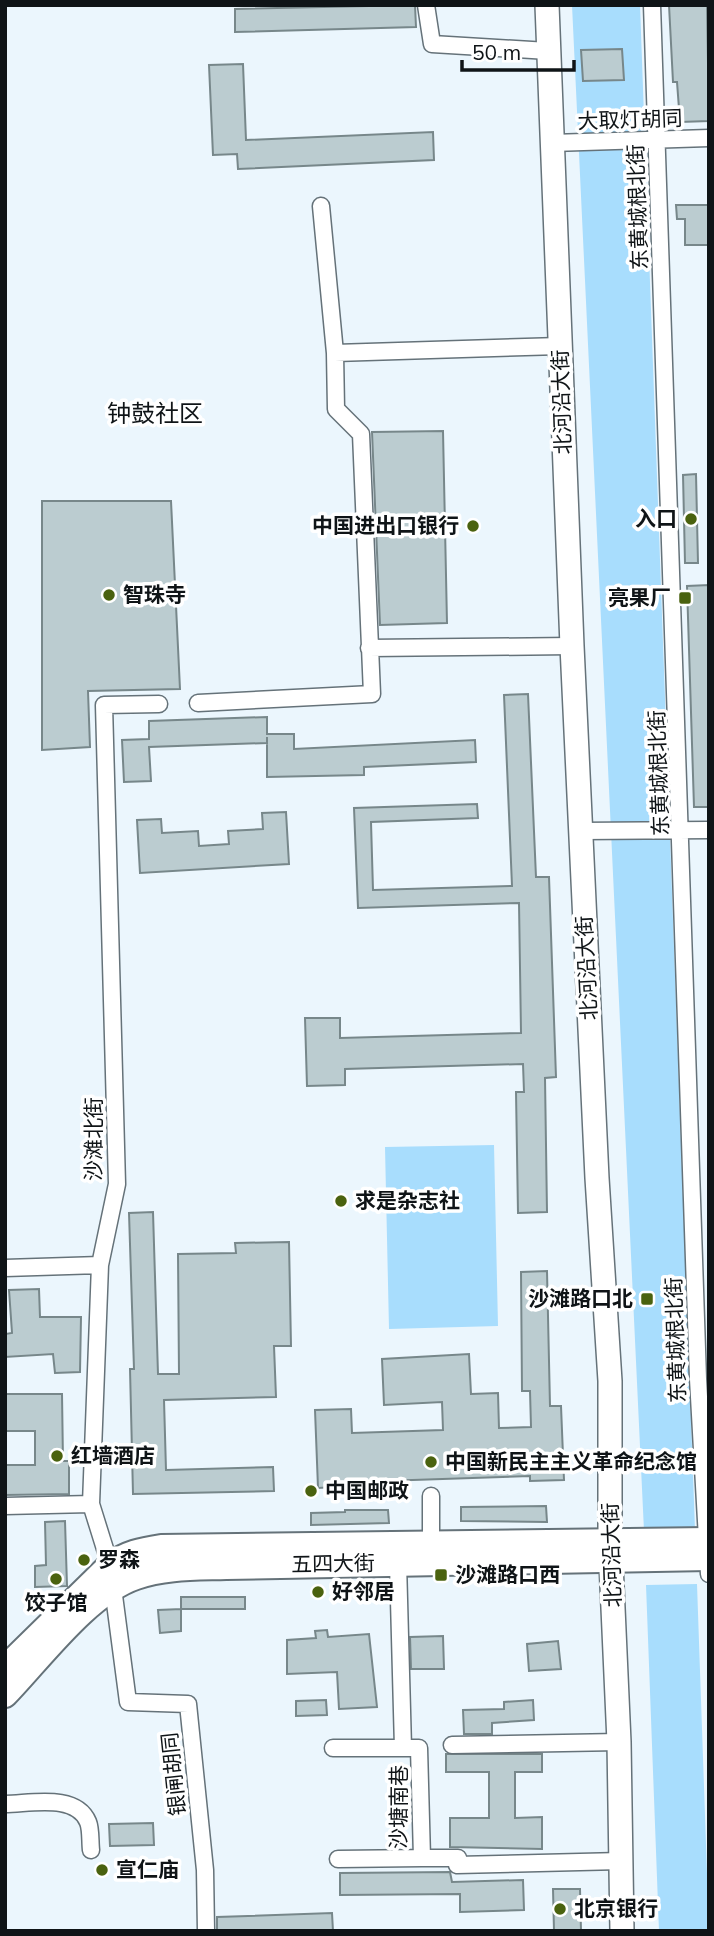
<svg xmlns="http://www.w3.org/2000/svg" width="714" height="1936" font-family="Mulish,'Noto Sans SC',sans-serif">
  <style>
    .green { fill: #a8ddfd }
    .building { fill: #bbccd0; stroke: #77878a; stroke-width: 2 }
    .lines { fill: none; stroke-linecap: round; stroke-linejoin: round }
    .street-casing { stroke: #657279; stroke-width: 19 }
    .secondary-casing { stroke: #657279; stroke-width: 26 }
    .primary-casing { stroke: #657279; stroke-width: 28 }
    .street { stroke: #fff; stroke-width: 16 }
    .secondary { stroke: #fff; stroke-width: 23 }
    .primary { stroke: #fff; stroke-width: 24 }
    .poi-dot { fill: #4a620f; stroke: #fff; stroke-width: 2.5 }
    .labels { text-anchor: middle; stroke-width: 7; stroke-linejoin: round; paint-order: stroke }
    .street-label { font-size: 21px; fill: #0f1417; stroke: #fff }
    .poi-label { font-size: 21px; font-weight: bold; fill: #0f1417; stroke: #fff; text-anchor: start }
    .quarter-label { font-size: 24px; fill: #0f1417; stroke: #fff }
  </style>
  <rect width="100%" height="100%" fill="#ebf6fd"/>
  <path class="green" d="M572,5H640L695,1530L644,1531Z
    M494,1145L498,1326L389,1329L385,1147Z
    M697,1584L709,1931H659L646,1585Z"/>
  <path class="building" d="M415,5L416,27L235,32V9Z
    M669,5H707L709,121L680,122L677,82H673Z
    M622,49L624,80L583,81L581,50Z
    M243,64L246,140L433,132L434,160L238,169L237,154L213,155L209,65Z
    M676,205H709V245H685V219H677Z
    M443,431L447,623L380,625L372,432Z
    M696,474L698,563H685L683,475Z
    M42,501H171L180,689L88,691L90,747L42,750Z
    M709,585V807H694L687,586Z
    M528,694L536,877H549L556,1077L545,1078L547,1212L518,1213L516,1092H524L523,1064L345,1069V1085L307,1086L305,1018H340V1038L521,1033L519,903L358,908L354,808L477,804L478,818L371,822L373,890L512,886L504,695Z
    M267,717V734H294V749L475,740L476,762L364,767V775L267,777V737V743L149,747L151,781L124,782L122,740L149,739V721Z
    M286,812L289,864L140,873L137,820L161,819L162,833L198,831L199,846L229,844L228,831L263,829L262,813Z
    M153,1212L158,1374H179L178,1254L236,1253L235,1243L289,1242L291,1346H274L276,1397L164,1400L166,1470L273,1467L274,1491L133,1494L130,1369H134L129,1213Z
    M547,1271L550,1406H561L564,1480L530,1481V1476L353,1482V1486L318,1488L315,1410L351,1409L352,1433L443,1430L442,1402L384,1405L382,1359L469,1354L471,1394L498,1393L499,1428L531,1427L530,1391H522L521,1272Z
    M39,1289L40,1317H81L80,1372L55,1373L53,1354L5,1357V1334L12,1333L9,1290Z
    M5,1394H62L63,1461H69V1494L5,1495V1465H35V1431H5Z
    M546,1506L547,1522L461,1521V1507Z
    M345,1510H388L389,1523L311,1525V1513L345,1512Z
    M65,1521L67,1586L35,1587V1566L46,1565L45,1522Z
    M181,1597H245V1609H181Z
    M181,1609V1631L160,1633L158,1610Z
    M327,1630L328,1637L369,1634L377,1707L339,1709L337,1672L287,1674V1640L316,1638L315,1631Z
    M443,1636L444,1669H411L410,1637Z
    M558,1641L561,1669L529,1671L527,1644Z
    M326,1700L327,1715L296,1716V1701Z
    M533,1700L534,1720L492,1723V1734H464L463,1710L504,1709V1702Z
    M446,1754H542V1772H515V1818L542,1817V1849L450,1847V1818H489V1772H446Z
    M153,1823L154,1845L110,1846L109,1824Z
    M450,1872L452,1882L523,1880L524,1910L460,1912V1894L340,1895V1873Z
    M553,1889H580L581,1931H554Z
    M332,1913L333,1931H217V1917Z"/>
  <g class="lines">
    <g class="street-casing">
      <path id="street" d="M426,5L432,44L548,51
        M652,5L698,1379L709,1574
        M552,143L709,138
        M321,206L335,353L560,346
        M369,648L572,646
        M198,703L372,694L361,434L336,409L335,353
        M159,704L104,705L117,1184L100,1265L91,1504L110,1565L128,1702L188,1704L205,1870L206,1931
        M581,831L709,830
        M5,1268L100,1265
        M431,1496V1553
        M5,1506L91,1504
        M452,1745L619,1742
        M333,1748H403
        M5,1804C30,1804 76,1793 88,1822C91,1829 90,1841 91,1850
        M422,1858H458L457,1865L621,1861
        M338,1859L422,1858L419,1748H403L398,1563"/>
    </g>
    <g class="secondary-casing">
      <path id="secondary" d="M547,5L572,646L597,1178L610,1381V1541L619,1742L622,1931"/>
    </g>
    <g class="primary-casing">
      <path id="primary" d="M5,1668L110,1565C127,1553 141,1550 161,1547L709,1540
        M5,1695C40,1659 88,1593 136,1577C164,1567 196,1568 226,1567L709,1558"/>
    </g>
    <use href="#street" class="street"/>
    <use href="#secondary" class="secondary"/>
    <use href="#primary" class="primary"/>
  </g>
  <g class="poi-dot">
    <circle cx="691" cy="519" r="7"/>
    <circle cx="473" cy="526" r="7"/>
    <circle cx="109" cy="595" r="7"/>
    <rect x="678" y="591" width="14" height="14" rx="3.5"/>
    <circle cx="341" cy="1201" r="7"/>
    <rect x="640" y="1292" width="14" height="14" rx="3.5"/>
    <circle cx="57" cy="1456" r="7"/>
    <circle cx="431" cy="1462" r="7"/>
    <circle cx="311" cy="1491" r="7"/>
    <circle cx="84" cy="1560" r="7"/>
    <rect x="434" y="1568" width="14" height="14" rx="3.5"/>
    <circle cx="56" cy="1579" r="7"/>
    <circle cx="318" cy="1592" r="7"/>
    <circle cx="102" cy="1870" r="7"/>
    <circle cx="560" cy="1909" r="7"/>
  </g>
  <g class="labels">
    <g class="street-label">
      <text transform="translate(630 120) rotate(-2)" y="7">大取灯胡同</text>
      <text transform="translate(638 207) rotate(-92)" y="7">东黄城根北街</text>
      <text transform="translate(562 402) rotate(-92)" y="7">北河沿大街</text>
      <text transform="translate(659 773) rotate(-92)" y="7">东黄城根北街</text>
      <text transform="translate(587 968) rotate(-93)" y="7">北河沿大街</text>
      <text transform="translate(94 1139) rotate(-90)" y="7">沙滩北街</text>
      <text transform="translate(676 1340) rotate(-92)" y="7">东黄城根北街</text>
      <text transform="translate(612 1555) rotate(-92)" y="7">北河沿大街</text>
      <text transform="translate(333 1564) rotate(-1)" y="7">五四大街</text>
      <text transform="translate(174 1774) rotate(-96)" y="7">银闸胡同</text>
      <text transform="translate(399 1807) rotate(-90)" y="7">沙塘南巷</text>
    </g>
    <g class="poi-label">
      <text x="677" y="526" text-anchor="end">入口</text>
      <text x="459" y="533" text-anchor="end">中国进出口银行</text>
      <text x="123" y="602">智珠寺</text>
      <text x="671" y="605" text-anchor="end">亮果厂</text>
      <text x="355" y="1208">求是杂志社</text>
      <text x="633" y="1306" text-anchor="end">沙滩路口北</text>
      <text x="71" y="1463">红墙酒店</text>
      <text x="445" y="1469">中国新民主主义革命纪念馆</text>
      <text x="325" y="1498">中国邮政</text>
      <text x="98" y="1567">罗森</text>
      <text x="455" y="1582">沙滩路口西</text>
      <text x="332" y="1599">好邻居</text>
      <text x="56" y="1610" text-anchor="middle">饺子馆</text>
      <text x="116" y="1877">宣仁庙</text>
      <text x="574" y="1916">北京银行</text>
    </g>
    <g class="quarter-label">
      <text x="155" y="422">钟鼓社区</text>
    </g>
  </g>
  <rect width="714" height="1936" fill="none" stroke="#0f1417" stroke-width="14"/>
  <path d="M462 60v10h112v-10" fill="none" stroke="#0f1417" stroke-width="3.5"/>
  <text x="472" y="60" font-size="21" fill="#0f1417" stroke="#ffffff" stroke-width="5" paint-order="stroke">50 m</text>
</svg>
